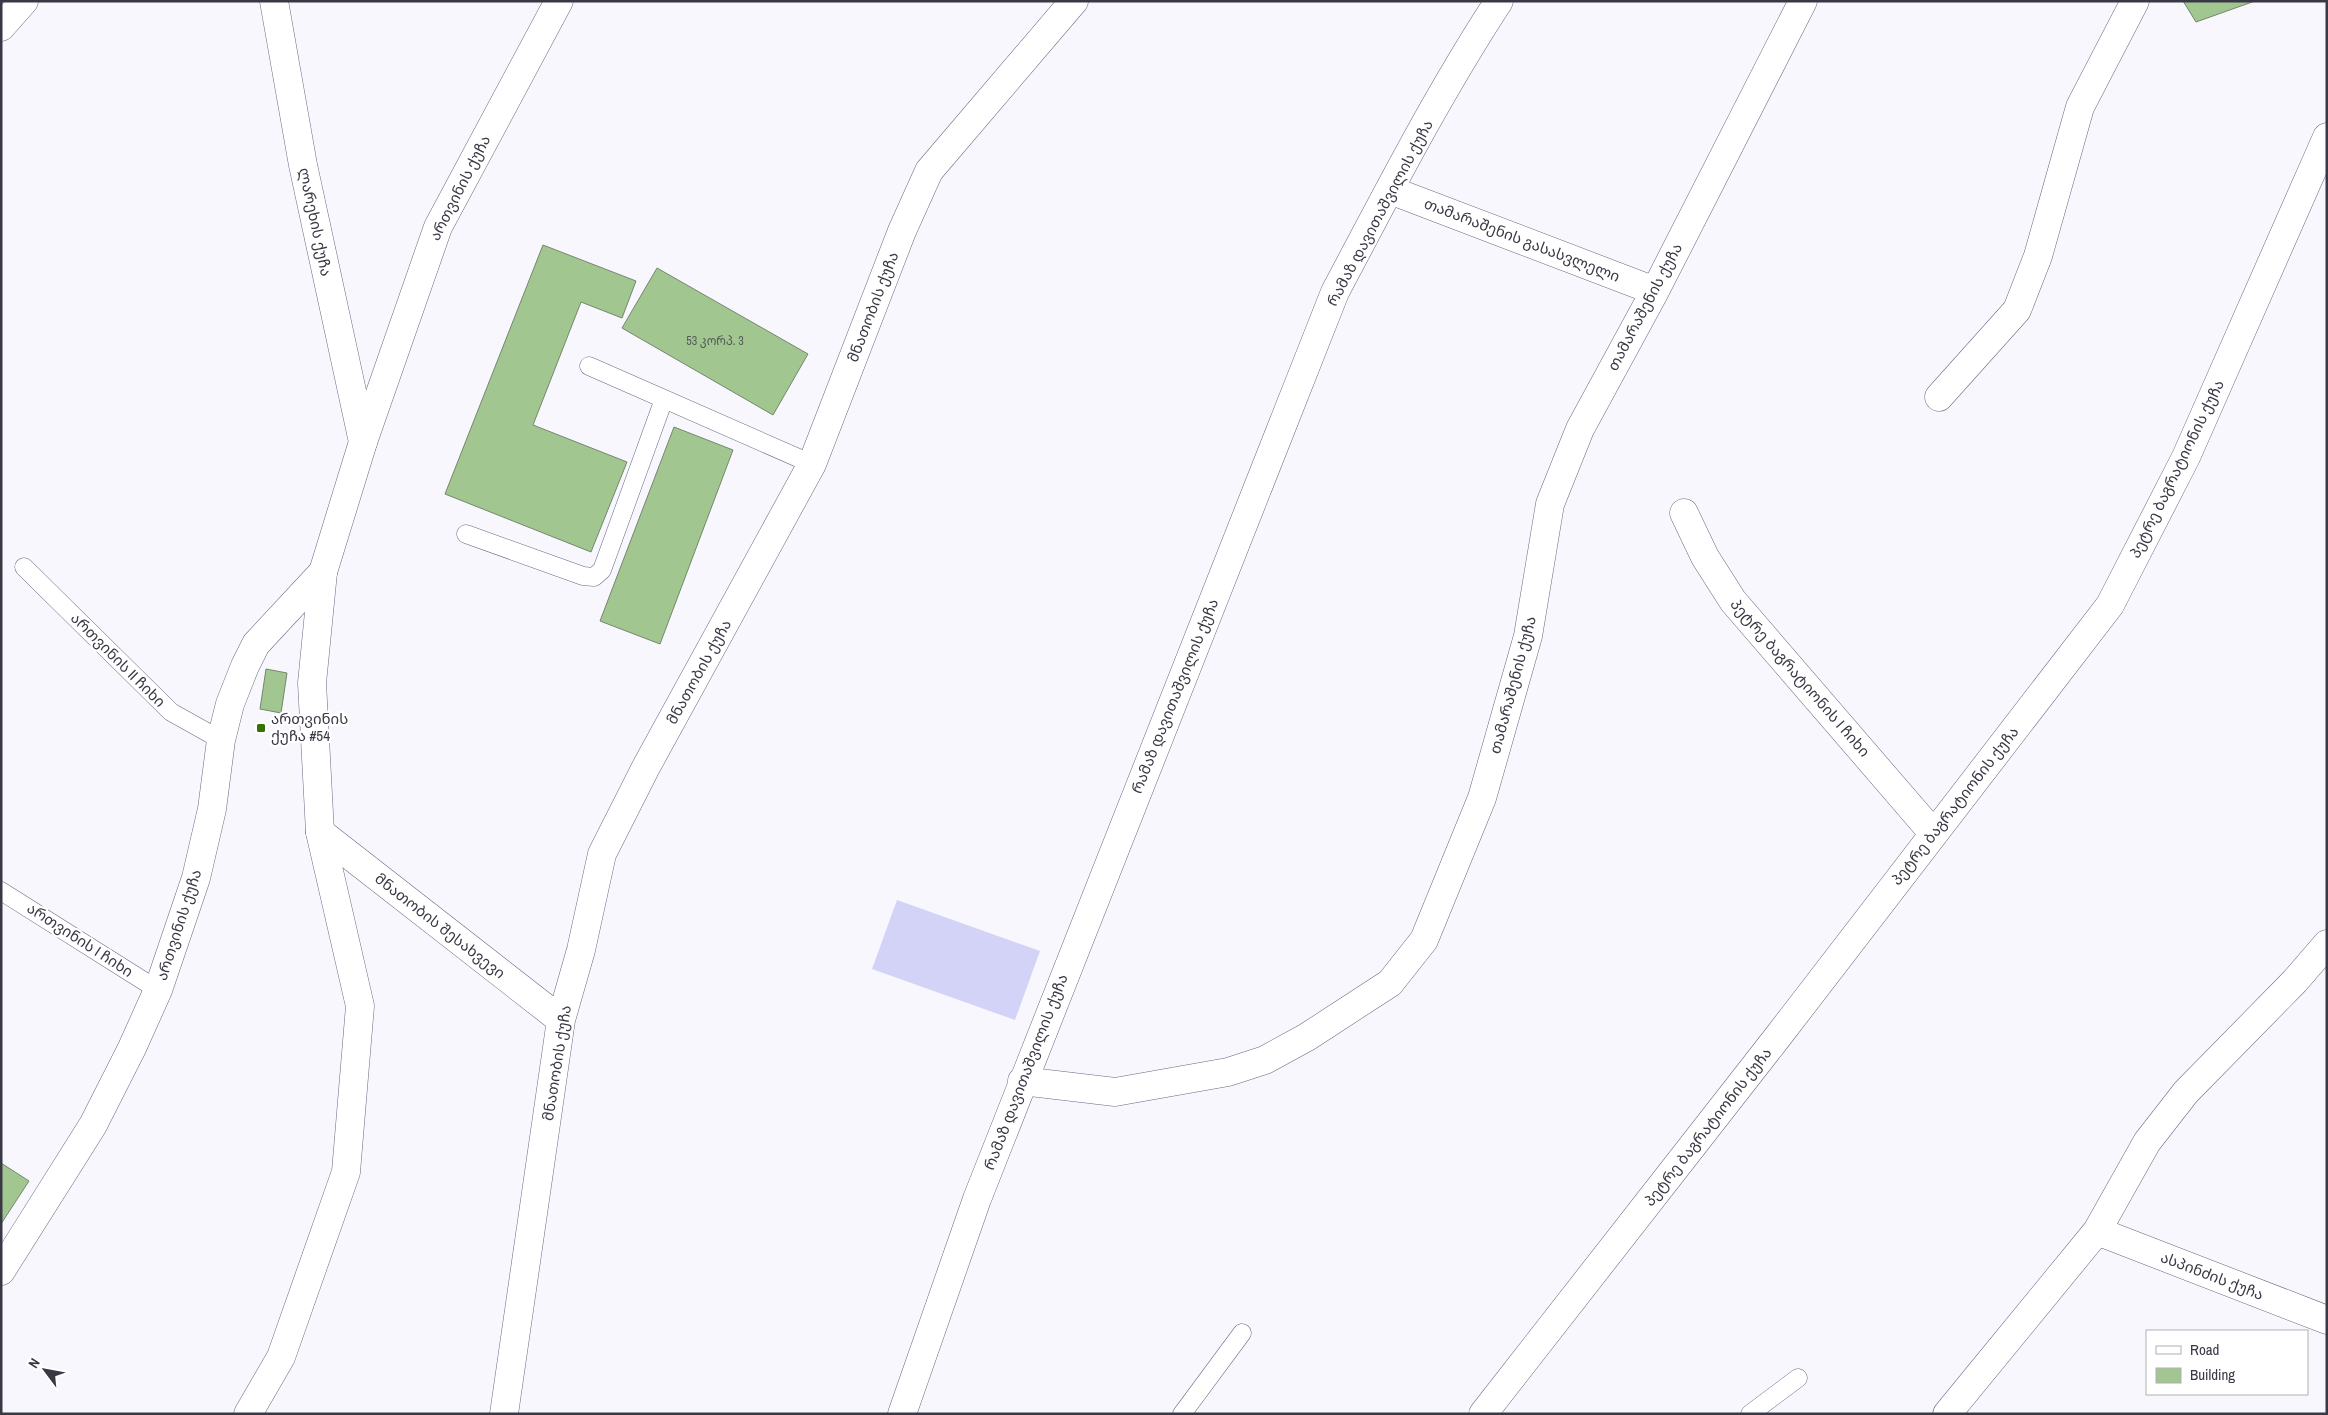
<svg xmlns="http://www.w3.org/2000/svg" width="2328" height="1415" font-family="'Archivo Narrow','Noto Sans Georgian',sans-serif">
  <style>
    .pitch { fill: #d2d3f6 }
    .building { fill: #a2c690; stroke: #76866d }
    .lines { fill: none; stroke-linecap: round; stroke-linejoin: round }
    .lane-casing { stroke: #686983; stroke-width: 19 }
    .street-casing { stroke: #686983; stroke-width: 29 }
    .secondary-casing { stroke: #686983; stroke-width: 29 }
    .lane { stroke: #fff; stroke-width: 18 }
    .street { stroke: #fff; stroke-width: 28 }
    .secondary { stroke: #fff; stroke-width: 28 }
    .poi-dot { fill: #377100; stroke: #fff; stroke-width: 2 }
    .labels { text-anchor: middle; stroke-width: 4.5; stroke-linejoin: round; paint-order: stroke }
    .number-label { font-size: 12px; fill: #525c58 }
    .street-label { font-size: 15px; fill: #383945; stroke: #fff }
    .poi-label { font-size: 15px; fill: #383945; stroke: #fff; text-anchor: start }
  </style>
  <rect width="100%" height="100%" fill="#f7f7fd"/>
  <path class="pitch" d="M897,900L1040,951L1015,1020L872,969Z"/>
  <path class="building" d="M2183,1H2255L2196,22Z
    M543,245L636,281L622,318L581,302L533,425L627,462L591,552L445,494Z
    M657,268L808,354L773,415L622,328Z
    M674,427L733,450L660,644L600,621Z
    M266,669L287,673L281,713L260,709Z
    M1,1163L29,1181L1,1224Z"/>
  <g class="lines">
    <g class="lane-casing">
      <path id="lane" d="M589,366L812,464
        M466,534L583,576L594,577L602,570L664,399
        M24,567L171,712L221,740
        M1,891L158,990
        M1182,1414L1242,1333
        M1750,1414L1798,1378"/>
    </g>
    <g class="street-casing">
      <path id="street" d="M1,27L24,1
        M1390,190L1655,291
        M1939,397L2017,310L2038,256L2080,107L2135,1
        M363,442L438,227L559,1
        M1684,513L1705,557L1733,601L1933,833
        M320,832L561,1020
        M1022,1081L1115,1092L1228,1072L1265,1060L1307,1037L1390,983L1424,940L1482,798L1528,636L1550,504L1580,429L1655,291L1803,1
        M2097,1231L2327,1320
        M1,1271L93,1125L132,1048L158,990L196,878L212,809L221,740L230,704L245,666L256,644L323,572
        M504,1414L561,1020L581,950L602,854L646,767L812,464L902,231L929,171L1074,1
        M902,1414L977,1199L1335,292C1387,194 1438,94 1499,1
        M1483,1414L1776,1039L2110,605L2186,457L2327,137
        M1947,1414L2097,1231L2147,1142L2186,1092L2295,981L2327,944"/>
    </g>
    <g class="secondary-casing">
      <path id="secondary" d="M248,1414L281,1357L346,1172L360,1006L320,832L312,683L323,572L363,442L303,165L274,1"/>
    </g>
    <use href="#lane" class="lane"/>
    <use href="#street" class="street"/>
    <use href="#secondary" class="secondary"/>
  </g>
  <rect class="poi-dot" x="256" y="723" width="10" height="10" rx="2.5"/>
  <g class="labels">
    <g class="number-label">
      <text x="715" y="345">53 კორპ. 3</text>
    </g>
    <g class="street-label">
      <text transform="translate(460 188) rotate(-63)" y="5">ართვინის ქუჩა</text>
      <text transform="translate(1380 213) rotate(-62)" y="5">რამაზ დავითაშვილის ქუჩა</text>
      <text transform="translate(315 222) rotate(78)" y="5">ლარეხის ქუჩა</text>
      <text transform="translate(1522 240) rotate(21)" y="5">თამარაშენის გასასვლელი</text>
      <text transform="translate(873 307) rotate(-69)" y="5">მნათობის ქუჩა</text>
      <text transform="translate(1645 307) rotate(-62)" y="5">თამარაშენის ქუჩა</text>
      <text transform="translate(2177 469) rotate(-64)" y="5">პეტრე ბაგრატიონის ქუჩა</text>
      <text transform="translate(118 660) rotate(45)" y="5">ართვინის II ჩიხი</text>
      <text transform="translate(699 672) rotate(-61)" y="5">მნათობის ქუჩა</text>
      <text transform="translate(1800 678) rotate(49)" y="5">პეტრე ბაგრატიონის I ჩიხი</text>
      <text transform="translate(1513 685) rotate(-75)" y="5">თამარაშენის ქუჩა</text>
      <text transform="translate(1175 696) rotate(-68)" y="5">რამაზ დავითაშვილის ქუჩა</text>
      <text transform="translate(1955 806) rotate(-52)" y="5">პეტრე ბაგრატიონის ქუჩა</text>
      <text transform="translate(179 925) rotate(-72)" y="5">ართვინის ქუჩა</text>
      <text transform="translate(440 926) rotate(38)" y="5">მნათობის შესახვევი</text>
      <text transform="translate(80 940) rotate(33)" y="5">ართვინის I ჩიხი</text>
      <text transform="translate(557 1063) rotate(-81)" y="5">მნათობის ქუჩა</text>
      <text transform="translate(1026 1072) rotate(-69)" y="5">რამაზ დავითაშვილის ქუჩა</text>
      <text transform="translate(1708 1127) rotate(-52)" y="5">პეტრე ბაგრატიონის ქუჩა</text>
      <text transform="translate(2212 1276) rotate(21)" y="5">ასპინძის ქუჩა</text>
    </g>
    <g class="poi-label">
      <text x="271" y="724">ართვინის<tspan x="271" dy="17">ქუჩა #54</tspan></text>
    </g>
  </g>
  <rect width="2328" height="1415" fill="none" stroke="#383945" stroke-width="5"/>
  <rect x="2146" y="1330" width="162" height="65" fill="#ffffff" stroke="#afb0b5"/>
  <rect x="2156" y="1346" width="25" height="8" fill="#ffffff" stroke="#afb0b5"/>
  <text x="2190" y="1355" font-size="15" fill="#383945">Road</text>
  <rect x="2156" y="1368" width="25" height="15" fill="#a2c690" stroke="#afb0b5"/>
  <text x="2190" y="1380" font-size="15" fill="#383945">Building</text>
  <g transform="translate(45 1370) rotate(302)" stroke="#ffffff" stroke-width="4" paint-order="stroke">
  <path d="M0-4L9 19L0 12L-9 19Z" fill="#383945"/>
  <text y="-8" font-size="14" font-weight="bold" text-anchor="middle" fill="#383945">N</text>
  </g>
</svg>
